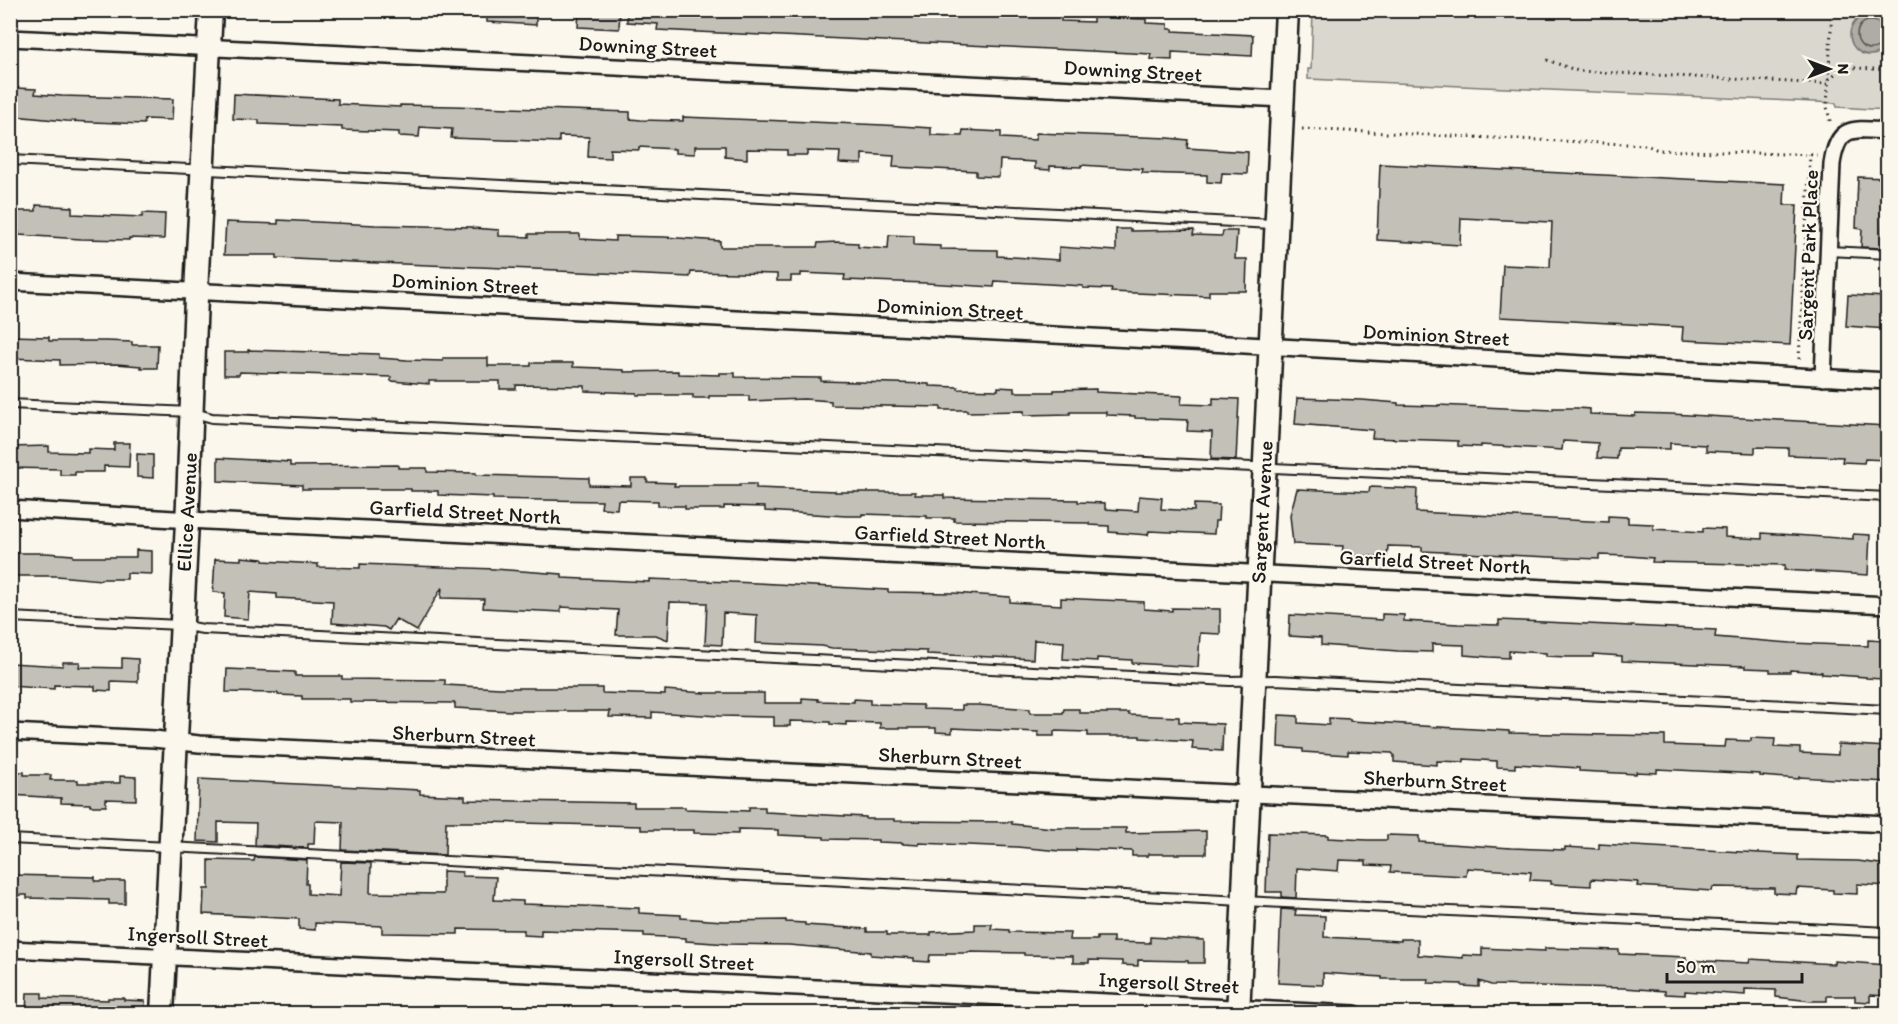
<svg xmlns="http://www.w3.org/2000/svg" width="1898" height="1024" font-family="Itim,sans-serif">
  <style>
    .green { fill: #dad7ce; stroke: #7b7a75; stroke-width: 1.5 }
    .water { fill: #afaca5; stroke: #74726e; stroke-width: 1.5 }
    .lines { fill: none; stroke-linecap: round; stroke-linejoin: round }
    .shore { stroke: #575653; stroke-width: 1.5 }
    .building { fill: #c3c0b8; stroke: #1c1c1c; stroke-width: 1.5 }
    .service-casing { stroke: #1c1c1c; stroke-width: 12 }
    .minor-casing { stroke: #1c1c1c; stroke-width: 20 }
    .secondary-casing { stroke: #1c1c1c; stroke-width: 27 }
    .path { stroke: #1c1c1c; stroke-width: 3; stroke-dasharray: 1.5 4.5; stroke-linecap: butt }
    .service { stroke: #fbf7ec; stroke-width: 8 }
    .minor { stroke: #fbf7ec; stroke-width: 15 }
    .secondary { stroke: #fbf7ec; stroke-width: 22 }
    .labels { text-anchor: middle; stroke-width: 4.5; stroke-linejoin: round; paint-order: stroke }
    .street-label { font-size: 21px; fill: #1c1c1c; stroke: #fbf7ec }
  </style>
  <rect width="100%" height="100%" fill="#fbf7ec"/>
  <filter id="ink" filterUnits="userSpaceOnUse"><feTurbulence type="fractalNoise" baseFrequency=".0167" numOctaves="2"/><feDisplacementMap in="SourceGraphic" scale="12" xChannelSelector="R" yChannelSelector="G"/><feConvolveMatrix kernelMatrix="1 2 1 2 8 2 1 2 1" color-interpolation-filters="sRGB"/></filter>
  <g filter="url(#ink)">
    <path class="green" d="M1313,11H1887V110L1837,107L1836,103L1308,79V69H1311Z"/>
    <path class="water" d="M1850 35a20 20 0 1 1 40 0a20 20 0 1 1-40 0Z"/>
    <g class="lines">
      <path class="shore" d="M1888,26C1881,25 1876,20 1869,21C1853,23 1853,47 1869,49C1876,50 1881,44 1888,43"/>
    </g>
    <path class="building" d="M487,10H536V25L487,22Z
      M579,10H620L619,29L578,27Z
      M627,10H875L894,11V15L929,17V10H993L1039,15V12L1061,13V21L1093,22V15H1116V18L1146,19V23L1168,24V29H1173V31L1253,35L1252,56L1172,52V60L1150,59L1151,54L1131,53L657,30L658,24L627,22Z
      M15,88L36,89L35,94L62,96L173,99L172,120L145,119L144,124L66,121L14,116Z
      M234,94L338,99V104L400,107V105L453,106L630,112V119L641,120L683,121V117L884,125L931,128V135L962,136L963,130L1001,132V138L1036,140V133L1168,138L1188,140L1187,148L1248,152L1247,174L1222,173L1221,183L1207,182V175L1142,173L1143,169L1081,165V167L1050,166V170L1035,169V162L1000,160L999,177L976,176V171L893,167L894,156L862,154V164L839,163L840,152L807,151V155H787V150L747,149V159L725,157V146H695V154L675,153V149L639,147V150L610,149V158L588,157L589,137L559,136V142L451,138L452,129L420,127L419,137L399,136V132L342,130V127L259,124V120L233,119Z
      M1380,164L1785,184L1784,205H1797L1790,345L1682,340L1683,327L1500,317L1503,265L1550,267L1552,222L1461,218L1460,245L1377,240Z
      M1858,177L1887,178V217L1884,216L1882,248L1861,247L1862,229L1856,228Z
      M36,205L72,207V214L142,217L143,213L165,214L164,239L129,238V240L81,239L19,235V232H10V211H36Z
      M278,220L375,225L472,227V228L499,230V236L529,237V234H580V239L615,241V236L664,237L720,241V247H817L818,243L836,242L858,243V247L888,249L889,235L914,236V245L940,246V249L997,250V256L1059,260V247L1116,251V229H1131V231L1194,230L1193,235L1222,236L1223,231H1237L1235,259H1247L1246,291H1209V296L1185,295L1111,292L1112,289L1083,288V286L995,281L994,287L926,283L844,280L845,275L801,273V276H791V281H777V274L691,272L690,277L558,271V270L352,262L277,258V255H224L226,222L278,224Z
      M1848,295L1887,297V329L1846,326Z
      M10,336L49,337V341H106L132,342V345H158L157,368H141V366L116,364L60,365V360L10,358Z
      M248,350L379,354V358L407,360L443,361V358H488V366H531V363H573V367L601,368V369L624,370V372L678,371V374L720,375V373H735V377L821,378V381L929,384V386L958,387V389L998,390V387L1014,388V392H1054V390L1096,389V392L1182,396L1181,404L1213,405V398L1239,399L1236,460L1211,459L1212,432L1187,431L1188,420L1135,418V416L1106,415V412H1070V414L1024,415V411L967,412V410H941V407L831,405V401L804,399L749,401V396H709V398H693V395H637V393L585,391V386L516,385V389H500V381H429V384L391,381V377L240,372L239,375H224V352H248Z
      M1297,398L1362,400L1398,403V405L1438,406V405L1553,410V408H1577L1590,409V414L1635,416V413L1671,414L1887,426V460L1865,459L1864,463L1842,462L1843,457L1788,455V448L1755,447V453L1728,452L1706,451V445L1670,443V449L1618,448L1617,459L1597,458L1598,443L1563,441L1562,450L1481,445V447L1458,446V441L1372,438L1373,430L1295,424Z
      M114,443H130L129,467L104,466V472H75V475H60V469L10,468V447L49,446V452L88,453V449L114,450Z
      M137,454L153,455V478L137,477Z
      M218,458L290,462V466L398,465V468H427V472L476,473V475L589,478V485L631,486V478H647V482L675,483L674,486H740V484H756V488L835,491V492H915V495H944V498L1078,500V502L1105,503V509L1138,511L1139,496L1162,498L1161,509L1194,511V504L1219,505L1218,521H1215L1214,534L1149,531L1148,535L1109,532V526L1089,525V523L954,521V518H927V516L862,514V516H846L765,511V507L724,506V509H685V506H658V501L618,500L617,509L601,508L602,501L493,499V497L438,495V491H411V489H302V485L218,481Z
      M1370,487L1417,489L1416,512L1608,522V516L1628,517V523L1653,524V529L1703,532V528L1725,529V537L1762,539V533L1853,539V534L1870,535L1868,575L1784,570L1785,565L1652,562L1653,558L1628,556L1599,555V559L1573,558L1422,551V547L1388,546L1387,557L1342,555L1343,546L1293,544L1290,515L1297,489L1369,492Z
      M136,550L152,551V574L127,573V579H101V580L57,576H10V553H46L73,555V557H136Z
      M241,557L263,559V561L318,564V567L360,568V564L495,569L562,574V578L649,582V579L757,583L888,590V592L953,593L1010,597V602L1061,605V598L1144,602V609L1172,611V608L1220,609V634L1200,633L1198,667L1132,663V660L1097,658V661L1063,659L1064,642L1034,640L1033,659L927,654V651L832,648L822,646L756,643L757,615L742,614L723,613L722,645L705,644L707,603L670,602L668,640L656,635H616L618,610L561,607V612L483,608L484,599L441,598L442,587L417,631L396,619L389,630L384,627L332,623L333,601L277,598V594L250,592L248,619L224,617L225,593L213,592L215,559L241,560Z
      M1382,614L1404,615V621L1458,624L1499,625V620L1716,630L1715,637L1791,643L1868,646V640L1887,641V674H1883V679L1866,678V677L1822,674V672L1790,670V672H1770V669L1745,668V666L1622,661V656L1593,654V657H1567L1546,656V653L1509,651V658L1489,657L1464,655V645L1432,644V652L1398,651L1321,645V638L1289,636L1290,615L1382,620Z
      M122,658L138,659V682L111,681V691L95,690V686L54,685V689L10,686V663L63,666V662H80L79,667L122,668Z
      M227,669L295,672V676H342V679L445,680V685L500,688H602V693L665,695V690L705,693H764V703H802V698L818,699V701L854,702V699L870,700V704L923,705V709L962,710V705H978L1030,709V713H1063L1064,709H1079V713H1129V715L1179,717V722L1223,724L1222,751L1192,749L1193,741L1140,738V736H1088V732L1054,731V736H1038V732L952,728V733L936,732V728H880V723L846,722V725L830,724V722L790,721V726H774V717L719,716L652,712V718L609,717L610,711H511L455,708V703L350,702V699H302V696L278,695V693L226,692Z
      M1279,715L1298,716V723L1329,725V718L1350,719V721L1405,724V725L1509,731V733L1665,736V745L1693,746L1725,747L1726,740L1751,741V738L1775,739L1774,747L1800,748V753L1838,755V744L1887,747V782L1799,777V779L1760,776V774L1657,769V773L1636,772V774L1579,771V768L1548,766L1515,764V768L1497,767V761L1464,759V762L1437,761V765L1394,762V755L1392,753L1348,751V755L1303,752V749L1278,747Z
      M10,772H24V775H51L50,780H78V783H120V776L136,777V800L106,799V806H90V804L61,803V798L10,795Z
      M199,779L420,790V794L465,796V800L634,803V807H685V809L749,811V807H765V812L866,817V819H894V821L1012,822V824L1053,828H1126V833L1206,831V854H1148V856H1132V851L1076,849V851H1060L1017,847L919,843V845L903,844V843L878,842V840L824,839V837L778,835V830L738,829V834L694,833V830H641V826L484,822H446L445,855L342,850L343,822L315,821L314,844H308V848L255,845L256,823L218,822V842L197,841Z
      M1268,833L1328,835V838L1367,840H1387V835L1419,836V842L1511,848L1565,850V847L1599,849V844L1798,855V860L1858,861L1887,865V886L1857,884V894L1833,893V890L1797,888L1796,894L1774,893V888L1713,887L1712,891L1637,886L1638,882L1591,879V886L1551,884V881L1530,880L1531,872L1467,868L1466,876L1390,872L1391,866L1366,865V861L1339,860L1338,871L1297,868L1296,898L1282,897V892H1266Z
      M255,857L307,860L306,884H308V894L339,896L341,862L371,863L370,893L443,894V871L462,872V876L496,877L494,900L523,901V904L639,908V913L681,915V918L723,921L786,920V922L805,923V925L867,929V932H887V935H931V932L975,930V924H992L991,929L1009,930V932L1070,933L1069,940H1097V937H1113V942L1150,943V937L1204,940V963H1188V961L1138,960V966L1122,965V961L1089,960V963H1073V956L1024,955V953L968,952V953H946V955H930L929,962L914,961V958L871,955V952L789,945L728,944L686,941V938L644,936V933L541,930V936L523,935L524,930L458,929V934L382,933V926L315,923V930L299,929V919L203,914L204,889H209V860L254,861Z
      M10,875L95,877V881H125V904H109V900L27,898V895H10Z
      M1281,909L1296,910L1295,915L1325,916L1324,937L1401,941V939H1418V955L1463,958V955L1482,956V948L1545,951V948L1619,950V954L1686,957V960L1706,961L1749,963L1750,959L1834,964V961L1887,965V996L1870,995V1002L1855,1001V996H1827V1001H1811L1776,997V990L1745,989V995L1685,991V995L1665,994V991L1624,988L1491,985L1479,981V987L1462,986V984L1428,983L1429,979H1382V977L1323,973V985L1278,983Z
      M27,993H42V998L108,1000V998H124V1000L145,1001L144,1014H26Z"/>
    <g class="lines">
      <g class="service-casing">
        <path id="service" d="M10,160L1273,224
          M1829,251L1888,254
          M10,404L191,412L212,418L1888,497
          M10,617L180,625L203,629L1230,681L1275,680L1888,710
          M10,839L1243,901L1888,932"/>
      </g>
      <g class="minor-casing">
        <path id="minor" d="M10,38L1283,99
          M10,282L1210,343L1888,381
          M1823,378L1832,164C1838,124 1853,129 1888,131
          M10,509L207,521L1888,605
          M10,732L154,739L199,744L1888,824
          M10,949L1355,1014"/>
      </g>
      <g class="secondary-casing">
        <path id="secondary" d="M162,1014L188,502L197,272L211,10
          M1238,1014L1287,10"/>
      </g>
      <path class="path" d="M1547,60L1578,71L1828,84
        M1829,79L1843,67L1888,70
        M1830,121L1827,107L1832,10
        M1302,129L1646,145L1658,150L1817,155
        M1799,359L1810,154"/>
      <use href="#service" class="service"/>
      <use href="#minor" class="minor"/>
      <use href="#secondary" class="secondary"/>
    </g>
  </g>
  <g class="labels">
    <g class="street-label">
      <text transform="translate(648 47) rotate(3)" y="7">Downing Street</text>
      <text transform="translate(1133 71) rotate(3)" y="7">Downing Street</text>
      <text transform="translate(1808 255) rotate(-88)" y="7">Sargent Park Place</text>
      <text transform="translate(465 284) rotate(3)" y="7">Dominion Street</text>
      <text transform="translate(950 309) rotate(3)" y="7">Dominion Street</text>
      <text transform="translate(1436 335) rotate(3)" y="7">Dominion Street</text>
      <text transform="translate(187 512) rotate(-87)" y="7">Ellice Avenue</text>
      <text transform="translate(465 512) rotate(3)" y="7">Garfield Street North</text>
      <text transform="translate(1262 512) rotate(-87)" y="7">Sargent Avenue</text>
      <text transform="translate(950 537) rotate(3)" y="7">Garfield Street North</text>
      <text transform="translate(1435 562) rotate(3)" y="7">Garfield Street North</text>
      <text transform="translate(464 736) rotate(3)" y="7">Sherburn Street</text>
      <text transform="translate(950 758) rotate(3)" y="7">Sherburn Street</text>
      <text transform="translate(1435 781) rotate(3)" y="7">Sherburn Street</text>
      <text transform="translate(198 937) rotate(3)" y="7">Ingersoll Street</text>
      <text transform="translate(684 960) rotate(3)" y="7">Ingersoll Street</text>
      <text transform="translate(1169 983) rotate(3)" y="7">Ingersoll Street</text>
    </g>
  </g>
  <rect width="1898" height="1024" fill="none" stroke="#fbf7ec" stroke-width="36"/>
  <rect x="18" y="18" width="1862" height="988" fill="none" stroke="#1c1c1c" stroke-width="2" filter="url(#ink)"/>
  <g transform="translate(1829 69) rotate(90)" stroke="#fbf7ec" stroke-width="4.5" paint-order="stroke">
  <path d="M0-4.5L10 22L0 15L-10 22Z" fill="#1c1c1c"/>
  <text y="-9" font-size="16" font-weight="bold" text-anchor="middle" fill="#1c1c1c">N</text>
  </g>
  <path d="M1667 973v9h135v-9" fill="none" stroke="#1c1c1c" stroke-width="3"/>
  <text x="1676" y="973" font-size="18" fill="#1c1c1c" stroke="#fbf7ec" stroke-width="4.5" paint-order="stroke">50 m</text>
</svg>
